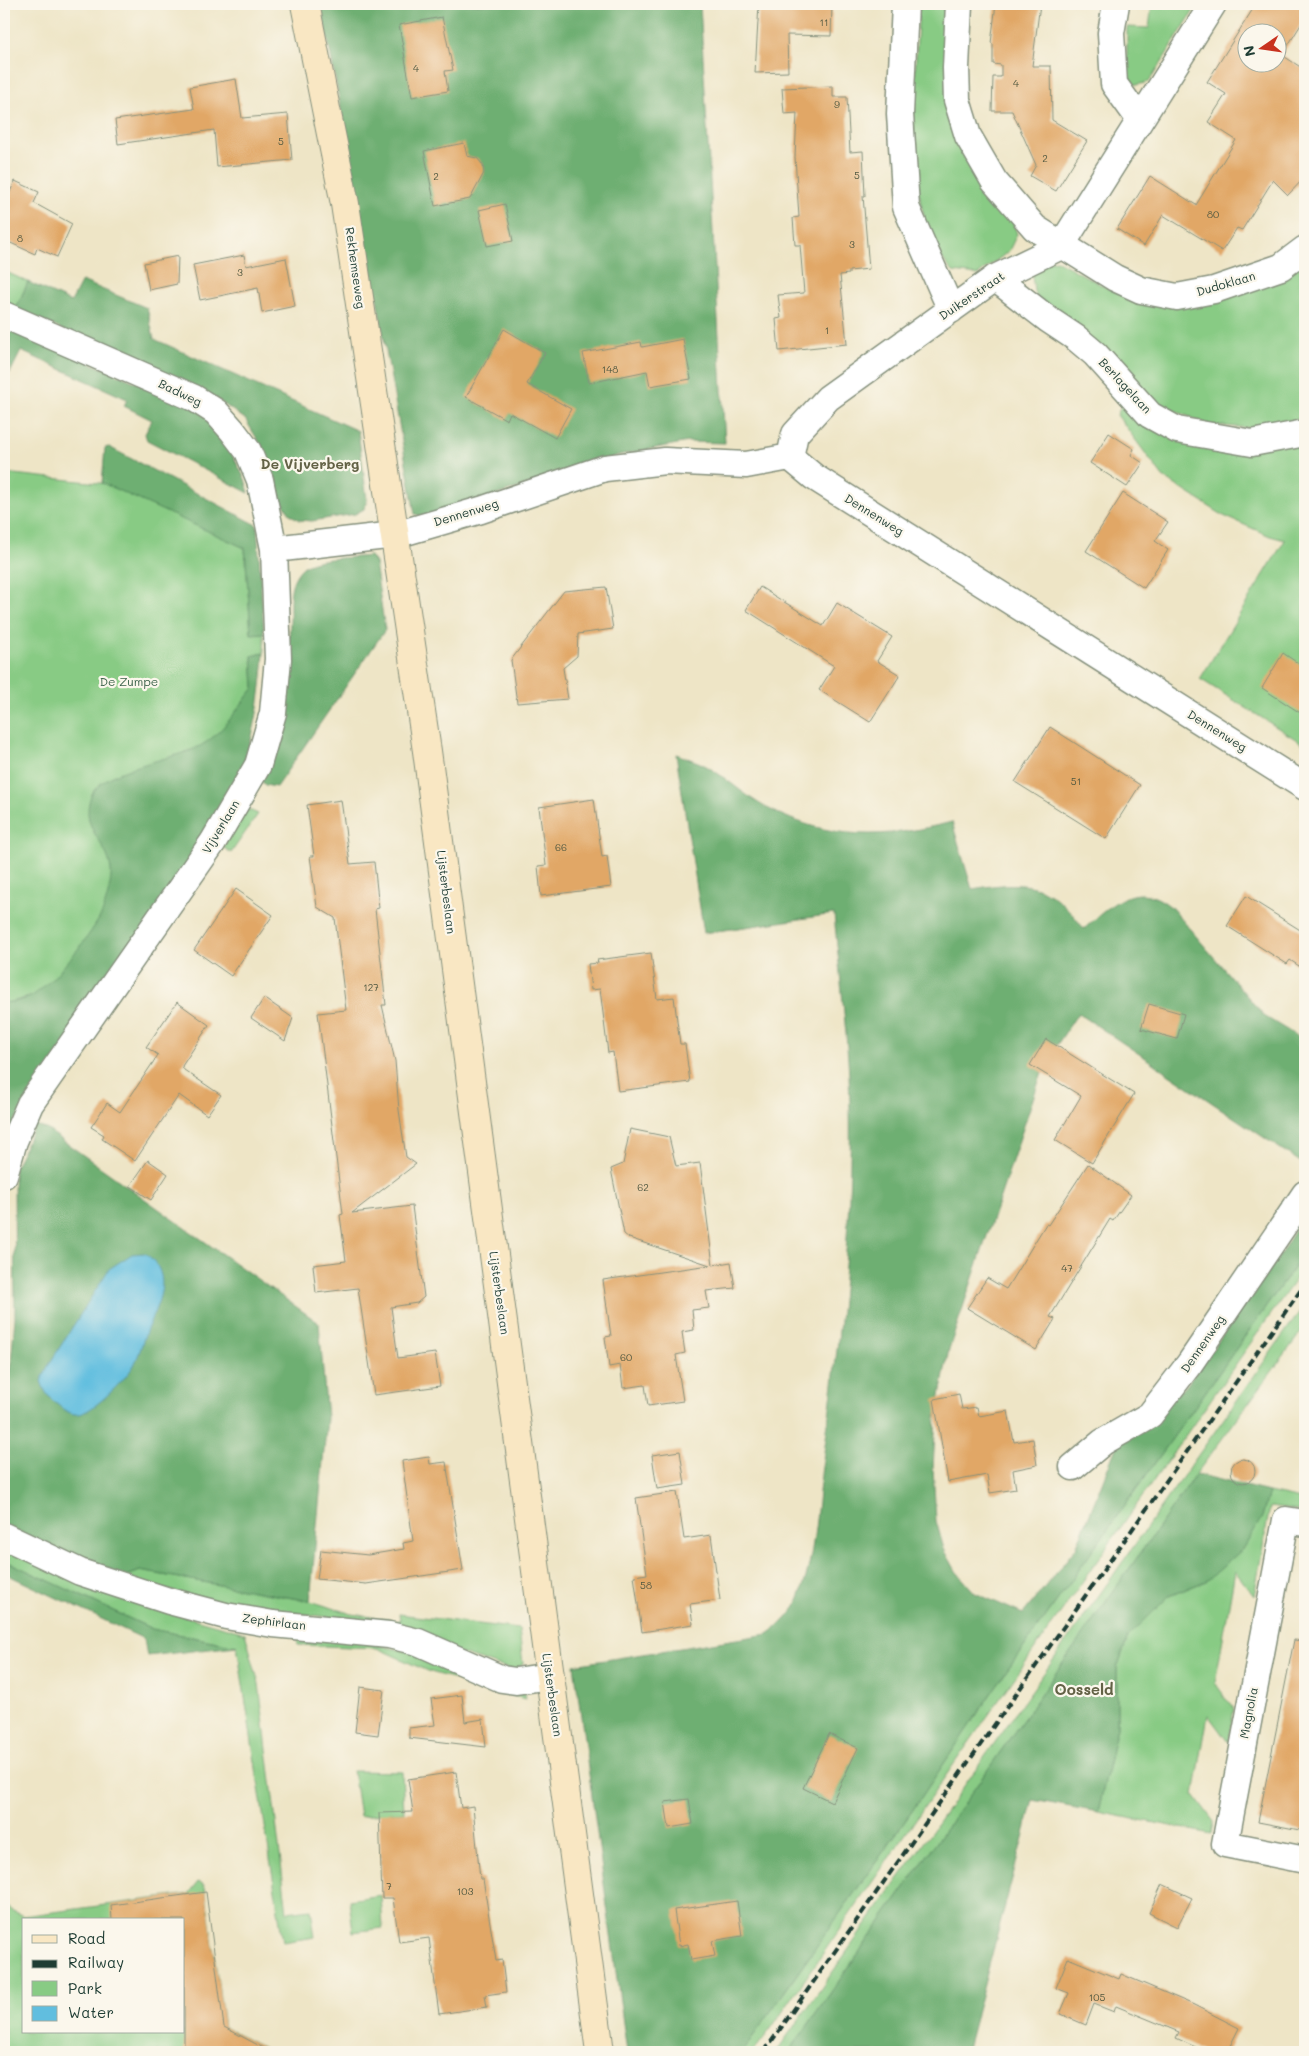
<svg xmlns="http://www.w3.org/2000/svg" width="1309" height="2056" font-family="Mali,sans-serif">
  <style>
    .green { fill: #88cb84; stroke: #54845c; fill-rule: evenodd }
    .forest { fill: #6eaf72; stroke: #467653 }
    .water { fill: #61bedf; stroke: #407e8a }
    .building { fill: #e1a766; fill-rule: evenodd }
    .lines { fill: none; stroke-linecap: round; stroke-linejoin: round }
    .street-casing { stroke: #86917d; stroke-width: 29 }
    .secondary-casing { stroke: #86917d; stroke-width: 30 }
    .street { stroke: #fff; stroke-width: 26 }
    .secondary { stroke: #f9e7c3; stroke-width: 28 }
    .rail { stroke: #1f3d34; stroke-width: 4; stroke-dasharray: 8 4; stroke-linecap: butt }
    .labels { text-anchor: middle; stroke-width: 4.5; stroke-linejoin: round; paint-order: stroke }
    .number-label { font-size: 10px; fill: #505840 }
    .street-label { font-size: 12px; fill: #1f3d34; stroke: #fbf7ec }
    .park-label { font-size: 12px; fill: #396048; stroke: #fbf7ec }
    .neighbourhood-label { font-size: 14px; font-weight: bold; fill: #636246; stroke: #fbf7ec }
    .quarter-label { font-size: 15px; font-weight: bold; fill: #636246; stroke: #fbf7ec }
  </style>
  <rect width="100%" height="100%" fill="#fbf7ec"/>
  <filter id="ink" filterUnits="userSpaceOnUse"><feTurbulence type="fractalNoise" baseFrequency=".02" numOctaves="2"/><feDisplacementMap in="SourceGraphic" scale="10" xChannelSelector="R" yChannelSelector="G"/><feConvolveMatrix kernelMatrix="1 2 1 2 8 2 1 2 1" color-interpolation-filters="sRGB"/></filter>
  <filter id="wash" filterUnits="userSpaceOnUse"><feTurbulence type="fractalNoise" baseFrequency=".0096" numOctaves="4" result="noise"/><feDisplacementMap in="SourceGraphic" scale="20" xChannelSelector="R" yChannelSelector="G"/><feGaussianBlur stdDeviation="1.12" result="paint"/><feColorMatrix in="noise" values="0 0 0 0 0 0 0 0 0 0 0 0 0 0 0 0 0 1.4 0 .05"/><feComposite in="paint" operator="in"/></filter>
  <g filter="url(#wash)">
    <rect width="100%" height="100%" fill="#eee5c6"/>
    <path class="green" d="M919,4H950L946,98L1011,216L1017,234L1009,251L978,275L953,272C898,213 916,80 919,4Z
      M1152,4H1198L1149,82L1136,85L1127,77V27L1149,28Z
      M1056,260L1109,289L1142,302L1305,264V417L1265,429L1210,425L1160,405L1084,334L1038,300L1034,291L1032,275L1040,263Z
      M4,271L28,282L16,309L4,304Z
      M1122,404L1146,425L1305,439V745L1200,679L1285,540L1270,536L1224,516L1163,477L1117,415Z
      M4,473L108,484L245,548L251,633H264V653L252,656L255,700L106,957L30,997L7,1003L4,1002Z
      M247,809L258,814L231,853L223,847Z
      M1305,1252V1266L956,1761L770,2030L753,2052H742L912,1811L992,1692Z
      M1305,1304V1327L1196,1474L789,2052H776Z
      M1269,1492L1305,1500V1512L1270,1507L1254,1596L1235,1571L1215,1683L1234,1709L1228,1742L1208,1715L1194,1795L1214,1822L1212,1834L1098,1812L1117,1727V1668L1128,1637L1169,1596L1208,1580L1262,1517Z
      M4,1544L126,1600L245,1633L259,1684L287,1912L311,1909L315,1937L283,1942L237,1646L152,1629L4,1560Z
      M140,1571L310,1601L352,1614L400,1621L399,1614L519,1629L523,1664L515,1671L359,1621L233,1605L119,1579Z
      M301,1636C378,1638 450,1663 523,1687L525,1699L427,1671L377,1648L298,1645L297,1639Z
      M353,1771L402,1772L404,1812L360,1816Z
      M198,1882L203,1884L205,1887L224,2027L271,2052H4V1906L23,1916L189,1894ZM24,1920H184V2032H24Z
      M381,1895L383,1928L353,1932L349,1900Z"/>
    <path class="forest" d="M321,4H700L725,443L688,442L619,455L426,518L415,514L375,288Z
      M82,281L147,308L154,339L358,431L367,500L364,509L355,514L312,521L299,520L290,514L281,500L276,480L261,445L245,419L212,396L16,309L28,282L71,302Z
      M12,330L192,406L217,426L245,479L249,493L147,440L145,434L152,420L124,406L127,399L21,351L10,373L9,332Z
      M109,447L257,525L264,633L251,634L245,548L102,483L105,448Z
      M370,556L375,563L385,630L276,787L265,785L262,782C274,730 289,678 290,624C291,604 286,583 303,567C315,557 354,558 370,556Z
      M264,653C260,711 252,751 227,804L4,1137V1002C11,1003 23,1000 30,997C49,988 95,931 103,911C107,899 112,882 111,870C107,840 79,829 91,796C102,767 175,760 200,746C223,734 237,708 254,688L252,656Z
      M676,754C686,758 698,761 708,767C728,779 746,797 767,808C831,841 885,839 952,822L972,889C1028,880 1049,881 1084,929C1112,904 1136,877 1172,908L1264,1016L1305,1041V1165L1078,1013L1045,1063L949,1349L936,1416L933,1468L936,1521L944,1549L956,1571L975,1593L1023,1614L1076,1548L1117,1445L1186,1386L1276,1261L1305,1214V1252L992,1692L912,1811L742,2052H627L574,1665L768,1634C779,1626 793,1615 798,1601C815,1560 816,1511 822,1467C840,1338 855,1207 849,1076C846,1022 839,968 834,914L704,933Z
      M35,1125L48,1130L319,1323L327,1418L310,1601L140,1571L119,1579L4,1526V1403L11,1363L15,1318L14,1169Z
      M1196,1474L1269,1492L1262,1517L1244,1548L1208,1580L1169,1596L1128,1637L1117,1668V1727L1098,1812L1033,1800L966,2052H789Z
      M4,1560L152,1629L237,1646L147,1656L144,1639L4,1573Z"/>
    <path class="water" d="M145,1253C176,1276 157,1304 146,1332C142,1343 139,1357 133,1367C125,1379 93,1413 78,1414C71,1415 64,1410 58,1405C48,1397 45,1393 41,1381L48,1366L109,1269L132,1254Z"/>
    <g id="blocks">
      <path class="building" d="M759,4L832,6L831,36L787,35L788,72L755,73Z
        M996,4H1040L1032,66H1051L1052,120L1087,141L1056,191L1030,176L1036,165L1012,111H992L993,77H1001V65L993,64V44L991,43Z
        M1256,4H1305V18L1282,55L1305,70V177L1288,195L1273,180L1242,230L1237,228L1222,251L1163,215L1144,246L1117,229L1150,176L1196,205L1236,140L1208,122L1226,94L1207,82ZM1246,32H1276V62H1246Z
        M442,17L453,70L445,71L448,91L412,97L399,25Z
        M236,79L242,118L288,114L292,160L217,167L214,130L118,144L115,120L194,109L190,87Z
        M833,86V97H847L850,152L863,151L865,196H863L869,269L849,271V274L840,275L847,344L779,351L776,319L781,318L778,295L804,293L800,245H795L793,218L799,217L795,157L797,113L784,114L782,88Z
        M464,143L467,156L477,158L483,165L484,173L470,199L435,206L424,151Z
        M15,181L39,192L34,203L72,224L57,257L37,248L35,254L4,240V205Z
        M505,204L513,241L487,246L479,210Z
        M244,255L246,266L286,258L295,306L262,313L258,288L200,300L193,265Z
        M178,256L177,284L149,290L144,263Z
        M504,329L545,353L527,384L571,409L555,438L510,413L507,420L466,397Z
        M683,339L691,379L650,386L647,371L589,383L583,353L641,342L642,347Z
        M1109,433L1134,449L1131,455L1143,463L1127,487L1090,463Z
        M1123,493L1168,522L1155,541L1168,550L1144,588L1086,551Z
        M606,587L613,629L578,634L577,656L563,668L568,699L517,703L511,660L544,617L564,591Z
        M760,587L823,626L837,603L892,637L877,661L900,675L870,722L819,690L834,666L746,610Z
        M1283,653L1305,668V716L1262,688Z
        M1050,727L1140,785L1106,839L1015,782Z
        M594,799L602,857L607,856L611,887L541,896L538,866L546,865L539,807Z
        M341,800L350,864L374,862L379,908L375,909L386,1005H382L395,1061L399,1110L406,1157L416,1164L352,1213L412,1206L424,1297L417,1303L391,1307L398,1358L435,1353L440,1386L374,1395L358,1288L316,1293L313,1265L346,1261L340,1215L343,1214L318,1013L346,1010L335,918L317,907L310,856H314L307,805Z
        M236,889L273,915L231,976L194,950Z
        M1246,896L1305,933V970L1290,960L1287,964L1227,926Z
        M651,953L657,999L674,997L680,1044H685L690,1082L618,1091L613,1052L608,1053L600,989L591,990L588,964L598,963L597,960Z
        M264,998L293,1018L285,1041L251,1018Z
        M177,1002L209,1025L182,1066L184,1070L221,1095L207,1115L179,1095L135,1161L102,1139L104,1135L91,1127L107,1103L120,1112L158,1055L146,1047Z
        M1149,1004L1184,1014L1177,1039L1141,1029Z
        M1046,1039L1134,1094L1092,1163L1055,1140L1081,1096L1030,1065Z
        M630,1129L669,1137L676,1166L700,1163L713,1265L731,1262L735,1288L706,1291L709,1308L692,1310L694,1330L682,1332L685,1353L676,1355L683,1401L648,1406L645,1385L623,1388L620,1365L609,1367L605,1337L611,1336L603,1280L710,1265L629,1238L624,1234L611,1169L623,1164Z
        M148,1160L168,1174L151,1200L130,1186Z
        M1088,1164L1131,1195L1113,1221L1110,1219L1050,1317L1055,1319L1036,1350L967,1308L987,1278L1006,1289L1046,1224L1048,1225Z
        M959,1394L962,1409L977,1407L979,1416L1008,1411L1014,1442L1033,1439L1037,1465L1013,1470L1016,1489L990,1493L987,1475L948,1482L934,1399Z
        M680,1451L685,1485L657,1489L652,1455Z
        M429,1457L430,1464L446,1462L463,1570L366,1584L317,1579L321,1550L368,1555L404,1549L403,1543L413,1541L402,1461Z
        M1231 1471a12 12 0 1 1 24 0a12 12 0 1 1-24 0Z
        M677,1492L684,1539L711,1535L720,1600L690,1604L693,1624L642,1632L634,1576L647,1574L636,1498Z
        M1294,1640L1305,1641V1831L1258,1822Z
        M360,1687L384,1690L378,1735L355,1732Z
        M462,1695L465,1722L483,1719L486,1747L409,1738V1728L435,1725L431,1699Z
        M829,1734L858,1748L832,1802L803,1788Z
        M456,1772L461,1808L473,1806L480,1879H483L496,1961L502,1960L506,1992L485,1995L487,2007L439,2014L429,1938L399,1942L393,1898H382L379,1813L413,1812L408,1779Z
        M689,1799L693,1824L669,1828L665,1802Z
        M1162,1884L1192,1898L1177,1927L1149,1913Z
        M206,1892L224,2027L271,2052H184V1920H112L111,1905Z
        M737,1901L742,1936L712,1941L715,1956L691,1960L688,1944L679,1946L674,1910Z
        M1068,1958L1119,1979L1121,1974L1194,2005L1239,2028L1227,2052H1206L1176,2038L1179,2032L1116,2006L1114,2012L1094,2004L1086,2025L1060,2014L1069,1993L1056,1988Z"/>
    </g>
  </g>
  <g filter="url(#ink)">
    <use href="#blocks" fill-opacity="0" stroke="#86917d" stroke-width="1"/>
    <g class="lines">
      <g class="street-casing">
        <path id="street" d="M905,4L900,114L906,207L951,310
          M959,4L956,68L957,100L968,136L994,181L1035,228L1115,278L1141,290L1177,297L1214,290L1281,267L1305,249
          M1116,4L1111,33L1114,84L1140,120
          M995,278L1049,320L1076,338L1095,354L1150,415L1177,430L1252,443L1305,433
          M4,315L194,398L216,412L232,430L248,451L260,480L274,549L278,659L273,713L258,765L213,842L30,1104L14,1141L4,1175
          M790,457L795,434L828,398L995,278L1061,246L1213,4
          M274,549L395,535L481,510L605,468L665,461L746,465L790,457L814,477L1305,787
          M1073,1467L1103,1442L1150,1415L1190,1363L1305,1194
          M1305,1523L1286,1520L1225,1844L1305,1860
          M4,1536L80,1572L169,1601L226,1616L273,1624L389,1635L418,1642L502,1679L516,1681L550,1676"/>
      </g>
      <g class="secondary-casing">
        <path id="secondary" d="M305,4L345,204L427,751L600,2052"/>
      </g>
      <use href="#street" class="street"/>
      <use href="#secondary" class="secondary"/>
      <path class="rail" d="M764,2052L1305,1284"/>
    </g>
  </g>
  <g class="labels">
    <g class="number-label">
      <text x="824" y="26">11</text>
      <text x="416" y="72">4</text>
      <text x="1016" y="87">4</text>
      <text x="837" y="108">9</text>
      <text x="281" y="145">5</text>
      <text x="1045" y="162">2</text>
      <text x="857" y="179">5</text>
      <text x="436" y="180">2</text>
      <text x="1213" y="218">80</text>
      <text x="20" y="242">8</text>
      <text x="852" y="248">3</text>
      <text x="240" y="276">3</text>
      <text x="827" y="334">1</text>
      <text x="610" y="373">148</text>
      <text x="1076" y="785">51</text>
      <text x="561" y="851">66</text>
      <text x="371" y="991">127</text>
      <text x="643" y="1191">62</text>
      <text x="1067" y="1272">47</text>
      <text x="626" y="1361">60</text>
      <text x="646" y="1589">58</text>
      <text x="389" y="1890">7</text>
      <text x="465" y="1895">103</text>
      <text x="1097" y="2001">105</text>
    </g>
    <g class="street-label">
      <text transform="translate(355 268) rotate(82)" y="4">Rekhemseweg</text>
      <text transform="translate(1226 284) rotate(-16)" y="4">Dudoklaan</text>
      <text transform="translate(972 296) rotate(-34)" y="4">Duikerstraat</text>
      <text transform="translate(1125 386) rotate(47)" y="4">Berlagelaan</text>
      <text transform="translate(180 393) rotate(26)" y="4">Badweg</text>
      <text transform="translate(466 513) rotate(-17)" y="4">Dennenweg</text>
      <text transform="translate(874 515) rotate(32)" y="4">Dennenweg</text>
      <text transform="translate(1217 731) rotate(32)" y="4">Dennenweg</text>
      <text transform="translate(221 827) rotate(-59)" y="4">Vijverlaan</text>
      <text transform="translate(446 892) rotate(83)" y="4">Lijsterbeslaan</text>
      <text transform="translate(499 1293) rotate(82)" y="4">Lijsterbeslaan</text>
      <text transform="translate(1203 1344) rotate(-55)" y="4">Dennenweg</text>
      <text transform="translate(274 1622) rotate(7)" y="4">Zephirlaan</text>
      <text transform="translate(552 1695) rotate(82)" y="4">Lijsterbeslaan</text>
      <text transform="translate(1249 1713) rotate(-79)" y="4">Magnolia</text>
    </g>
    <g class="park-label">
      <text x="129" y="686">De Zumpe</text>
    </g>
    <g class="neighbourhood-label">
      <text x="310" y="469">De Vijverberg</text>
    </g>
    <g class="quarter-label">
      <text x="1084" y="1695">Oosseld</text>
    </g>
  </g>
  <rect width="1309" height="2056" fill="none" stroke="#fbf7ec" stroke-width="20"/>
  <rect x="22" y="1918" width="162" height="115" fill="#fbf7ec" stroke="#a3ada2"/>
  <rect x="32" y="1935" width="25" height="8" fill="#f9e7c3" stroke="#a3ada2"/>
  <text x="68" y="1944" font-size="15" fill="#1f3d34">Road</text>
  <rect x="32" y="1960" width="25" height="8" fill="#1f3d34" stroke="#a3ada2"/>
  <text x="68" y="1968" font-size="15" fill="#1f3d34">Railway</text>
  <rect x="32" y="1981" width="25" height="15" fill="#88cb84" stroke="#a3ada2"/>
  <text x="68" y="1994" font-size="15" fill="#1f3d34">Park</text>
  <rect x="32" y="2006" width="25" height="15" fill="#61bedf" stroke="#a3ada2"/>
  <text x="68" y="2018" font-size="15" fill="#1f3d34">Water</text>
  <g transform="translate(1262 48) rotate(257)"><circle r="24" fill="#fbf7ec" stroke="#a3ada2"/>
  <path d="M0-4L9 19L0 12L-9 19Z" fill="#c8321e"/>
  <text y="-8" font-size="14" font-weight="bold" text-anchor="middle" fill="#1f3d34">N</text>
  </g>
</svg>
